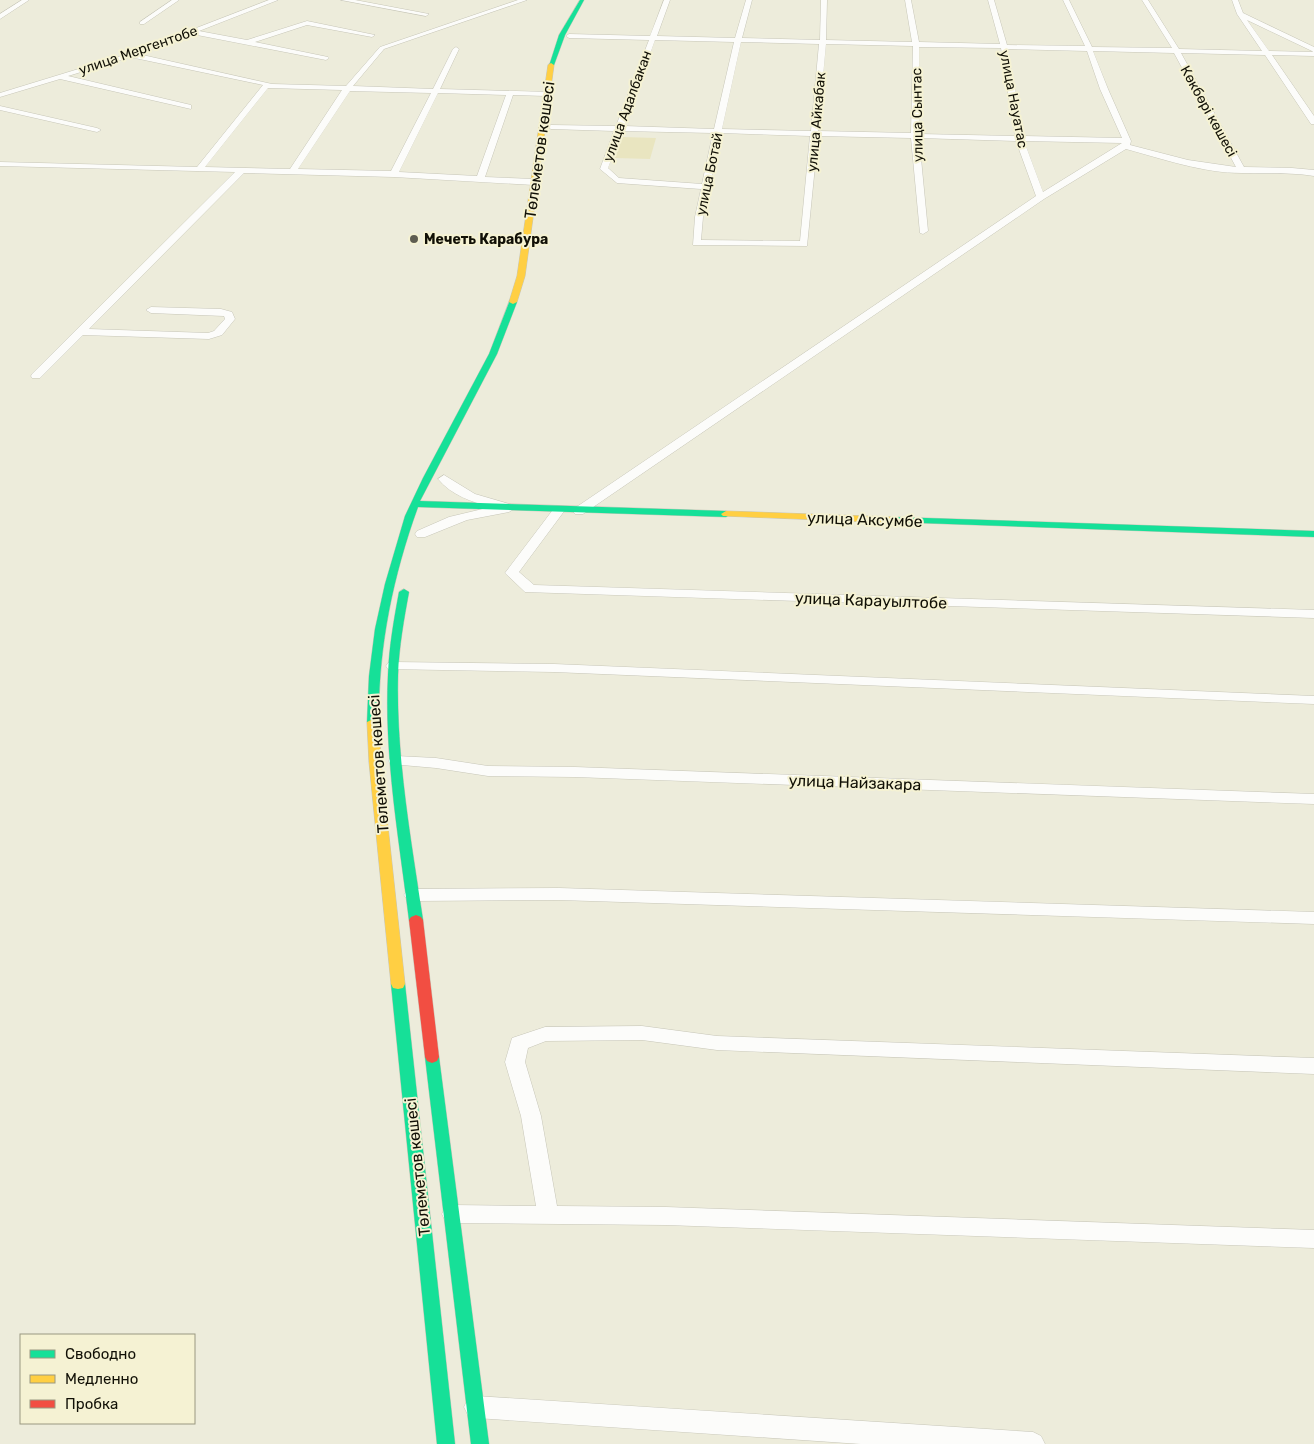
<svg xmlns="http://www.w3.org/2000/svg" width="1314" height="1444" font-family="Rubik,sans-serif">
  <style>
    .green { fill: #e9e5c0 }
    .lines { fill: none; stroke-linecap: round; stroke-linejoin: round }
    .street-casing { stroke: #c7c6b8; stroke-width: 1 }
    .fast-casing { stroke: #c7c6b8; stroke-width: 1 }
    .slow-casing { stroke: #c7c6b8; stroke-width: 1 }
    .jam-casing { stroke: #c7c6b8; stroke-width: 1 }
    .street { fill: #fcfcfa; fill-rule: evenodd }
    .fast { fill: #16e098; fill-rule: evenodd }
    .slow { fill: #ffcf43; fill-rule: evenodd }
    .jam { fill: #f24e42; fill-rule: evenodd }
    .poi-dot { fill: #5e5d51; stroke: #f5f2d3; stroke-width: 2 }
    .labels { text-anchor: middle; stroke-width: 4; stroke-linejoin: round; paint-order: stroke }
    .far-street-label { font-size: 14px; fill: #111006; stroke: #f5f2d3 }
    .far-poi-label { font-size: 14px; font-weight: bold; fill: #111006; stroke: #f5f2d3; text-anchor: start }
    .street-label { font-size: 16px; fill: #111006; stroke: #f5f2d3 }
  </style>
  <rect width="100%" height="100%" fill="#edecdb"/>
  <path class="green" d="M622,137L656,138L650,159L615,158Z"/>
  <g class="lines">
    <g class="street-casing">
      <path id="street" d="M22,0H29L0,19V14Z
        M172,0H179L144,24H140V22Z
        M269,0H278L199,31L247,40L307,21L375,35L372,37L307,25L255,42L328,57L329,58L326,60L192,34L138,54L272,84L346,86L380,47L518,0H527L384,49L353,86L433,89L453,49L456,47L459,49L440,89L549,92L550,94L546,96L513,95L485,177L534,179L538,182L534,185L394,177L244,173L89,329L208,333L214,331L225,319L224,316L151,313L146,310L151,307L221,309L232,312L235,319L222,335L209,339L83,335L40,378H32L31,376L32,374L235,172L0,166V162L197,167L263,85L130,57L68,76L191,105V109L60,79L0,97V93L134,52ZM268,88L342,90L290,169L205,167ZM350,91L431,93L391,171L298,169ZM438,93L506,95L477,176L399,172Z
        M341,0H355L429,14L426,16Z
        M664,0H670L657,36L735,38L746,0H752L742,38L820,40L821,0H827L826,40L912,42L905,0H911L919,42L1000,44L988,0H994L1007,45L1085,46L1063,0H1069L1092,47L1172,48L1142,0H1148L1179,49L1262,51L1237,14L1232,0H1238L1243,13L1314,47V56L1272,55L1314,116V124H1311L1265,55L1181,53L1244,167L1292,168L1314,170V176C1290,172 1266,174 1242,173C1203,173 1163,159 1126,149L1044,199L583,514H575L573,511L575,508L1036,196L1016,141L919,138L928,231L923,234L920,233L911,138L818,136L807,246L693,245L695,217L701,189L617,183L600,169L614,131L551,129L547,127L551,125L616,126L649,40L569,38L566,36L569,34L650,36ZM1247,20L1312,51L1313,52L1269,51ZM655,40L734,42L714,129L624,126ZM741,42L819,44L811,131L722,129ZM826,44L913,46L911,133L818,131ZM919,47L1001,48L1015,136L919,134ZM1008,49L1087,51L1100,89L1122,138L1023,136ZM1093,51L1174,53L1236,167L1188,160L1130,145L1131,141L1108,89ZM622,131L713,133L702,184L619,178L608,168ZM721,133L810,136L800,241L701,240L703,217ZM1024,141L1122,143L1043,192Z
        M0,106L97,128L101,130L97,132L0,110Z
        M444,475L475,494L513,505L515,508L509,512L467,520L425,537H417L415,534L417,531L449,517L491,507C472,502 451,495 438,479Z
        M559,506L565,510L519,572L534,585L1314,610V618L525,592L505,573L555,507Z
        M393,662L554,664L1314,696V704L554,672L388,669L386,666L388,663Z
        M396,756L436,758L488,766L575,767L1314,794V804L575,777L488,776L436,768L391,764L388,761L391,758Z
        M559,888L1314,912V924L559,900L413,901L407,899L404,895L407,891L413,889Z
        M642,1026L717,1036L1314,1058V1074L717,1050L642,1040L546,1041L528,1048L525,1062L541,1116L557,1206L666,1207L1314,1230V1248L666,1225L452,1223L445,1220L442,1214L445,1208L452,1205L536,1206L521,1116L505,1062L512,1038L545,1027Z
        M476,1396L1033,1432L1041,1436L1045,1444H861L476,1418L468,1415L464,1407L468,1399Z"/>
    </g>
    <g class="fast-casing">
      <path id="fast" d="M580,0H584L565,35L554,65L549,66L559,35Z
        M510,300L517,302L497,354L420,501L726,511L731,514L726,517L418,507C393,576 378,648 379,722L377,724H369L367,722L369,676L375,629L385,584L405,516L423,478L489,354Z
        M895,517L1314,531V537L892,522V518Z
        M404,589L409,592C404,619 399,647 398,675C396,757 411,839 423,920L421,923H411L409,920C399,839 384,757 388,675C389,647 394,619 399,592Z
        M398,979L403,980L405,984L455,1444H437L391,984L393,980Z
        M432,1051L437,1053L439,1057L489,1444H471L425,1057L427,1053Z"/>
    </g>
    <g class="slow-casing">
      <path id="slow" d="M551,63L554,65L525,276L517,302L513,304L509,302L517,276L548,65Z
        M726,511L895,517L900,520L895,523L723,516L721,514Z
        M373,719L379,722L381,762L405,984L403,988L398,989L393,988L391,984L369,762L367,722Z"/>
    </g>
    <g class="jam-casing">
      <path id="jam" d="M416,915L421,917L423,920L439,1057L437,1061L432,1063L427,1061L425,1057L409,920L411,917Z"/>
    </g>
    <use href="#street" class="street"/>
    <use href="#fast" class="fast"/>
    <use href="#slow" class="slow"/>
    <use href="#jam" class="jam"/>
  </g>
  <circle class="poi-dot" cx="414" cy="239" r="5"/>
  <g class="labels">
    <g class="far-street-label">
      <text transform="translate(138 50) rotate(-19)" y="5">улица Мергентобе</text>
      <text transform="translate(1014 99) rotate(79)" y="5">улица Науатас</text>
      <text transform="translate(627 106) rotate(-70)" y="5">улица Адалбакан</text>
      <text transform="translate(1209 111) rotate(61)" y="5">Көкбөрі көшесі</text>
      <text transform="translate(917 115) rotate(-91)" y="5">улица Сынтас</text>
      <text transform="translate(816 122) rotate(-85)" y="5">улица Айкабак</text>
      <text transform="translate(709 174) rotate(-78)" y="5">улица Ботай</text>
    </g>
    <g class="far-poi-label">
      <text x="424" y="244">Мечеть Карабура</text>
    </g>
    <g class="street-label">
      <text transform="translate(539 150) rotate(-82)" y="6">Төлеметов көшесі</text>
      <text transform="translate(865 519) rotate(2)" y="6">улица Аксумбе</text>
      <text transform="translate(871 600) rotate(2)" y="6">улица Карауылтобе</text>
      <text transform="translate(378 764) rotate(-94)" y="6">Төлеметов көшесі</text>
      <text transform="translate(855 782) rotate(2)" y="6">улица Найзакара</text>
      <text transform="translate(417 1167) rotate(-96)" y="6">Төлеметов көшесі</text>
    </g>
  </g>
  <rect x="20" y="1334" width="175" height="90" fill="#f5f2d3" stroke="#9a9881"/>
  <rect x="30" y="1350" width="25" height="8" fill="#16e098" stroke="#9a9881"/>
  <text x="65" y="1359" font-size="15" fill="#111006">Свободно</text>
  <rect x="30" y="1375" width="25" height="8" fill="#ffcf43" stroke="#9a9881"/>
  <text x="65" y="1384" font-size="15" fill="#111006">Медленно</text>
  <rect x="30" y="1400" width="25" height="8" fill="#f24e42" stroke="#9a9881"/>
  <text x="65" y="1409" font-size="15" fill="#111006">Пробка</text>
</svg>
